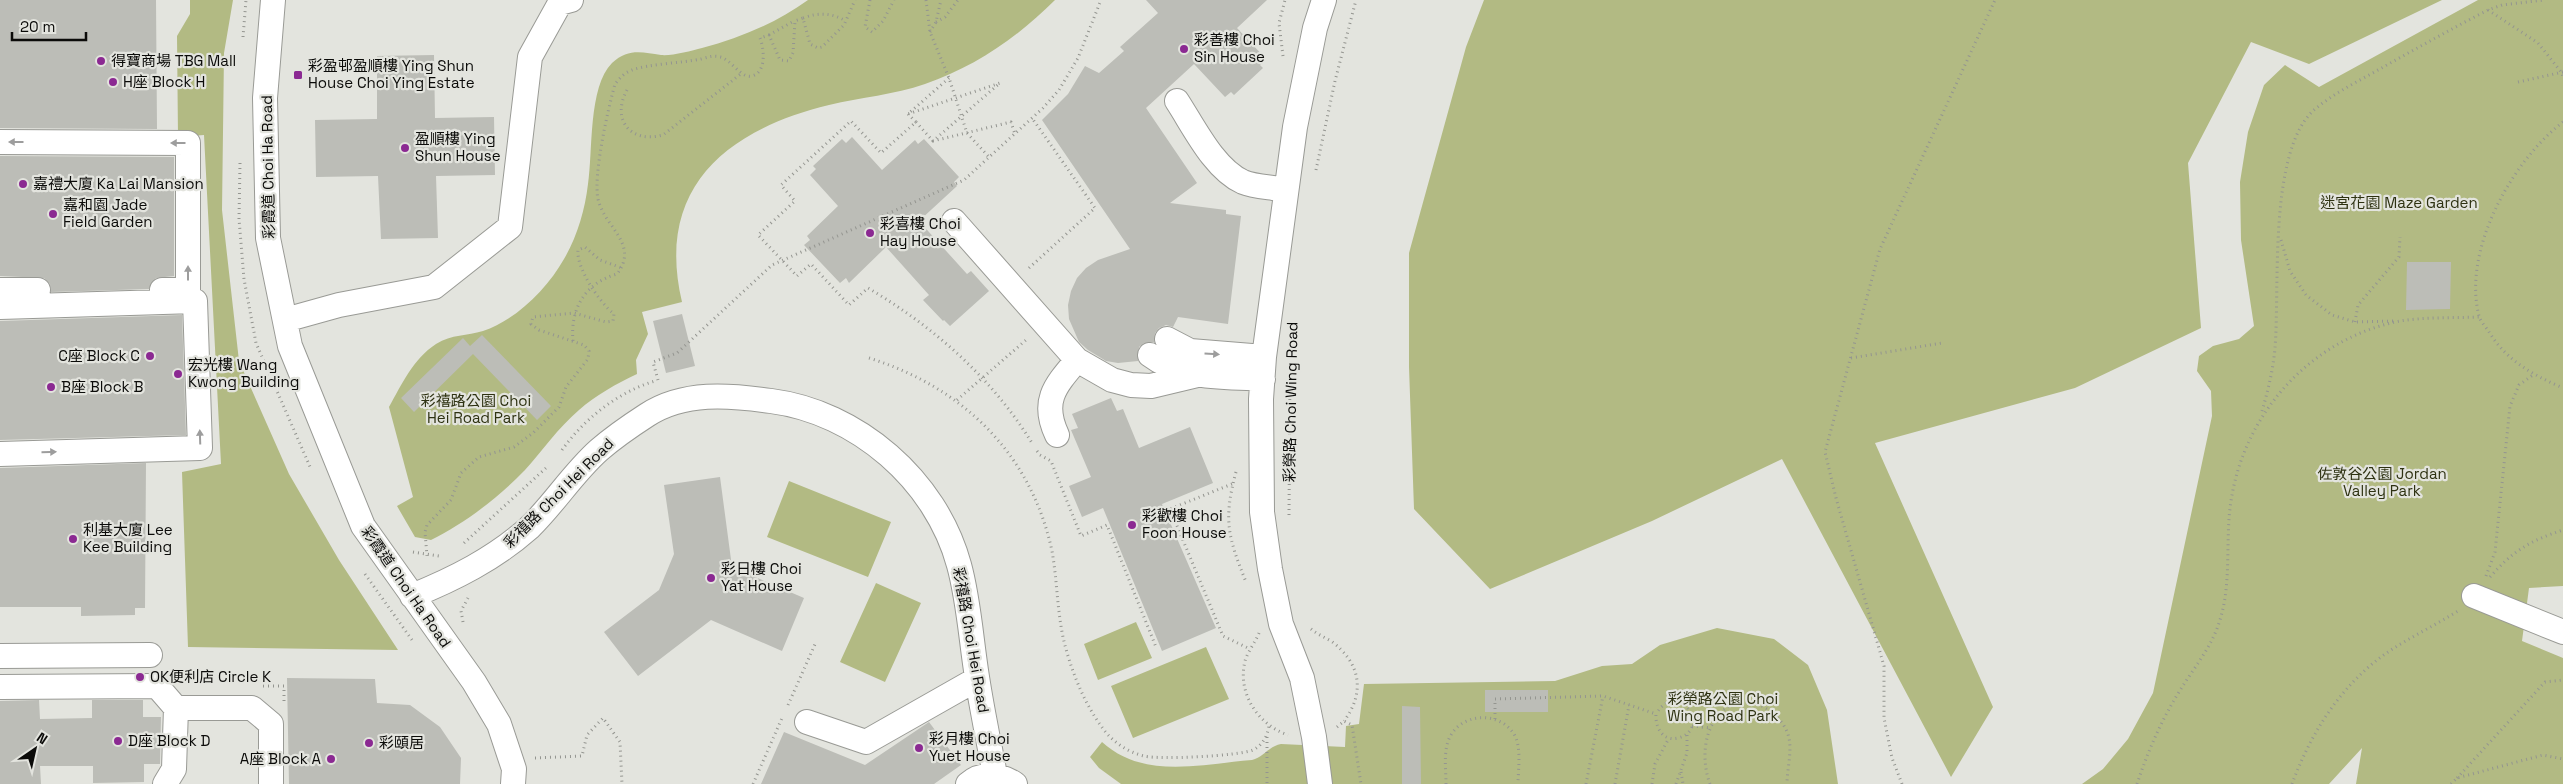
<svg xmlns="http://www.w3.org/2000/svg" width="2563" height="784" font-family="'Space Grotesk','Noto Sans TC',sans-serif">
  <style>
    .green { fill: #b2ba83 }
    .building { fill: #bcbdb7 }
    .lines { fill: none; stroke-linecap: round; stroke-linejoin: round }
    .minor-casing { stroke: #999a95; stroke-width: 26 }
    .path { stroke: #949590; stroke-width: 3; stroke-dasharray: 1 4; stroke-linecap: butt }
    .minor { stroke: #fff; stroke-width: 24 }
    .oneway { fill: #9d9d9d }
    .poi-dot { fill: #8b2992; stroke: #e3e4de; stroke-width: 2 }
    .labels { text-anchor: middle; stroke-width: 4.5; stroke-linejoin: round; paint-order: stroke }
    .poi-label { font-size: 15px; fill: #0b0b09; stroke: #e3e4de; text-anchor: start }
    .street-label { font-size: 15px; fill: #0b0b09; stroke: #e3e4de }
    .park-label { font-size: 15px; fill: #2e3212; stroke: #e3e4de }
  </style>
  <rect width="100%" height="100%" fill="#e3e4de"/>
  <path class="green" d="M190,0H233L224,53L222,210L239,361L289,474L339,560L398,650L188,647L182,472L221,464L204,135L178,137L177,36L190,14Z
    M808,0H1055C1018,37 975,67 925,84C894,95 861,97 829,105C726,130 655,188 682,302L642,312L648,334L636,360L637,374C616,384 596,395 579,410C558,428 543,450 525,470C499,497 464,524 431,540L415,537L397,506L413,497L389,407C402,384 413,359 436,344C452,334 467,336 483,331C516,320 547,289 564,259C577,237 585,210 588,184C593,152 588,87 612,63C628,48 642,52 661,55C672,56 691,51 702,48C740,38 776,23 808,0Z
    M1484,0H2442L2309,64L2251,42L2188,163L2201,328L2075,388L1875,443L1993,707L1951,777L1782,459L1652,521L1490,589L1414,509L1409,367V253L1466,47Z
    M2478,0H2563V586L2529,588L2522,641L2563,658V784H2356L2362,748L2329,784H2082L2103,769L2128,739L2153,693L2212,416L2211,391L2197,371L2199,356L2213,346L2239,339L2254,326L2241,240L2240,182L2248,132L2264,85L2285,65L2319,87Z
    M789,481L891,522L868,577L767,537Z
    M876,583L921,603L885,682L840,662Z
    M1136,622L1152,658L1098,680L1084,644Z
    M1717,628L1774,639L1808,665L1827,710L1838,784H1121L1099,768L1090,757L1102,742C1144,780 1201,764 1252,760C1264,757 1269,746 1281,744L1345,747L1346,726L1359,724L1364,684L1555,681L1602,666L1632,664L1660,645Z
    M1206,647L1229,699L1133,738L1111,686Z"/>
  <path class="building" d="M0,0H156L157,129L0,128Z
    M1146,0H1267L1237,28L1266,59L1260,65L1263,68L1234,95L1231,92L1225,97L1194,64L1146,108L1197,183L1170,203L1226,210V214L1241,216L1228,324L1178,317L1173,327L1166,325L1159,328L1155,333L1154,342L1144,343L1139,347L1138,361L1118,363L1106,361L1088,350L1079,342L1069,319L1068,305L1071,291L1077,278L1086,268L1098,260L1130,249L1042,120L1068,94L1085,66L1099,73L1124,51L1120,47L1158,13Z
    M434,55L435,118L494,117L495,175L436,176L438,238L381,239L378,176L316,177L315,120L377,119V56Z
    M852,137L882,170L915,140L918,144L924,139L959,177L954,182L957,186L919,221L967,274L971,271L989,291L950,326L944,320L943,321L923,300L929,295L886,247L849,283L846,278L840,283L804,245L810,240L807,236L838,206L810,175L816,169L813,166L842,139L846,143Z
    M0,156L174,157V276L156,278L149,289L51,292L50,284L44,278L0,276Z
    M2407,262H2451L2450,309L2406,310Z
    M682,314L695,366L666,373L653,321Z
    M182,315L186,435L0,440V321Z
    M482,335L551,406L537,420L473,354L414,412L401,398L463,338L470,346Z
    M1111,398L1117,411L1123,409L1139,448L1190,427L1213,483L1162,504L1216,628L1162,651L1103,508L1082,517L1069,486L1091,477L1071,430L1078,428L1072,414Z
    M146,463L145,608H135V615L81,616V607H0V468Z
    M720,477L732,567L804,598L782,651L711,620L638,676L604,632L659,590L674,554L664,485Z
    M287,678L375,679L377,703L410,705L440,727L461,758L460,784H289Z
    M1485,690H1548V712H1485Z
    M39,700L40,719L92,718V700H143V717H161L160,764H144V782L93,783V766H40L41,784H0V701Z
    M1402,706L1420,707L1421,784H1402Z
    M929,722L961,765L934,784H761L784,732L865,765Z"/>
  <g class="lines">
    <g class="minor-casing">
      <path id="minor" d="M273,0L265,98L268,238L290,346L363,526L474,682L499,724L514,769L513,784
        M1177,101C1194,127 1214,169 1243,182C1255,187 1272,187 1285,190
        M0,142L188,143V290H162
        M954,221L1077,360L1112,380L1131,385L1151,386L1197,375
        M0,290H38
        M0,307L195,301L200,448L0,454
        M285,320L339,305L434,287L510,227L530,57L560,3L571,0
        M1167,339L1190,351L1264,357
        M1150,355C1183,380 1223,376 1263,379
        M1057,435C1041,401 1055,386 1077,360
        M412,596C454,579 494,559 529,528C554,504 573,473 599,450C614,437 630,426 647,415C684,391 729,395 771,401C857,412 936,480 959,565C969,601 971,640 977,677C982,710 989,743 995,775
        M2474,596L2563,632
        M0,656L150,655
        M0,687L157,686L176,708H252L271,724V784
        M807,722L866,742L977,679
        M165,784L174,769L176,708
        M968,784C982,772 1000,774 1015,784
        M1320,784L1314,737L1302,678L1281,624L1270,569L1262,512L1261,399L1264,357L1295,127L1315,28L1324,0"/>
    </g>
    <path class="path" d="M870,0L865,27L872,32L883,21L894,0
      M926,0L930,32L949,78L967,133L989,157
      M2488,10L2538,43L2562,73L2563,78
      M803,18C819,12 832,13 846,21
      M936,22L945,17L958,0
      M930,32L936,22L941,0
      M769,35L794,21
      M243,37L246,0
      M1283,56L1279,23L1285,0
      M949,78L908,114L1000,83L933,141L1011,122L1015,134
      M2518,82L2563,72
      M627,90C611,119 630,144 663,135L742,73
      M908,114L916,122L881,153L851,121L781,185L795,201L758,235L797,276L811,264L849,305L868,288C934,327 992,378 1032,443
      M916,122L933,141
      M2563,122C2512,161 2462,250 2479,316C2480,321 2486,327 2489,332C2507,361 2533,375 2563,388
      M240,163L239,219L244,279L256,343L311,469
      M1316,170L1335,81L1356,0
      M2281,240L2290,271L2306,295L2332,315L2355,322L2394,321
      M1029,268L1095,208L1032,118
      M2355,322L2358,305L2399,257L2400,237
      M573,341C570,309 585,283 617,274C640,244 604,227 598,199C593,175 608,109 615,84C620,78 624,73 632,70C648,64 682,63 701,59C708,57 714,55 720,57C731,59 741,79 752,76C767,72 764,48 760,38L769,35L780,60L789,61L793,53L795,21L803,18L810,44L818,48L822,47L844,25L855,0
      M869,358C962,387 1031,453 1052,551C1057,579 1057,608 1063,637C1070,668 1084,704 1104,730C1114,743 1128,752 1144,756C1160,760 1238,756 1253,750C1263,745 1267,736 1269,726
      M1851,358L1942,343
      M658,380L653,362L677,353L772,265L964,180L1043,108L1059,90L1078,58L1101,0
      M957,400L1026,340
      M2262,411C2268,391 2273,370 2275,348C2280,289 2268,151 2314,110C2335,92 2361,80 2385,66C2419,47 2453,28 2488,10L2502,5L2544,0
      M562,450C584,419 618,392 655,381
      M1037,451L1040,455L1051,461L1081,536L1107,525L1156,647
      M1236,472C1223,520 1228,537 1246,582
      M1232,484L1170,509L1223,636L1250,649
      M1289,515L1290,366
      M464,543L546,468
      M413,552L439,556
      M427,556L425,532L427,525L451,500L461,473L479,457L514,447L533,433L559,407L566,387L588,359L589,351L584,345L539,330L531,324L533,317L574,313L606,322L613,321L614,314C600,303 576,268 578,250L585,247L600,260L622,268
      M365,574L412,640
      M2486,576L2495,552L2510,406L2519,385L2533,375
      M2490,577C2513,551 2529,541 2563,530
      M463,622L461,611L468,598
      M1311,629C1317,634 1324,637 1331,641C1360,662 1366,692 1344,721
      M1259,633C1255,643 1248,651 1245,661C1237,693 1258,725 1288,735
      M263,686H284V704
      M788,705L816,642
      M1495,719V699L1603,696L1656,714C1655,726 1662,742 1678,738C1712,730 1679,677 1656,714
      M1692,726L1711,728
      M1337,727L1344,721L1352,725L1361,784
      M1267,737V784
      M535,758L582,756L587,735L603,718L620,742L622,784
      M1681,772L1683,784
      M2457,778L2545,682L2563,680
      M753,784L782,718
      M1446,784C1446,772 1444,757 1447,745C1454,714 1497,708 1514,734C1522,748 1518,769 1518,784
      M1586,784L1603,696
      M1615,784L1629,705
      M1652,784L1655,764L1669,738
      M1676,784L1687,753V734
      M1710,784C1701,760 1703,726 1725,709C1749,691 1783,712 1789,738C1792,753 1787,769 1787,784
      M1902,784L1892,758L1884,718V666L1836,498L1825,452L1880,249L1995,0
      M2137,784C2148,751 2161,721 2179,692C2193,669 2211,648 2219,623C2233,582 2224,537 2232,495C2247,410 2313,338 2400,321C2425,317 2453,318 2479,317
      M2292,784C2312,730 2344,680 2394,648C2415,635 2437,624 2458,611
      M2451,784L2457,778L2543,755L2563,759"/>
    <use href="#minor" class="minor"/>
  </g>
  <defs><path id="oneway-solid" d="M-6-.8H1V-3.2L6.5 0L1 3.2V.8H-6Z" transform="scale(1.25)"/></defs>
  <g class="oneway">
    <use href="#oneway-solid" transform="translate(16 142) rotate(-180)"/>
    <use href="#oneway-solid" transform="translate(178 143) rotate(-180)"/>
    <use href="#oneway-solid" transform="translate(188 273) rotate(-90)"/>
    <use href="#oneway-solid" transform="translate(1212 354) rotate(4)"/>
    <use href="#oneway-solid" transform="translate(200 437) rotate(-92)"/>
    <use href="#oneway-solid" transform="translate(49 452) rotate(-2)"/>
  </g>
  <g class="poi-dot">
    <circle cx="1184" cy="49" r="5"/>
    <circle cx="101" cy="61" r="5"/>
    <rect x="293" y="70" width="10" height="10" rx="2.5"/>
    <circle cx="113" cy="82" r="5"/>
    <circle cx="405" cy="148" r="5"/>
    <circle cx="23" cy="184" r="5"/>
    <circle cx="53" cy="214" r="5"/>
    <circle cx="870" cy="233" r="5"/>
    <circle cx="150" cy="356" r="5"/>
    <circle cx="178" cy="374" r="5"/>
    <circle cx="51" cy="387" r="5"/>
    <circle cx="1132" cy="525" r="5"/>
    <circle cx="73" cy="539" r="5"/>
    <circle cx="711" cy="578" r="5"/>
    <circle cx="140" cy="677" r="5"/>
    <circle cx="118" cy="741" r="5"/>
    <circle cx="369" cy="743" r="5"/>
    <circle cx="919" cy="748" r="5"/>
    <circle cx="331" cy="759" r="5"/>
  </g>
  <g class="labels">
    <g class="poi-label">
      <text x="1194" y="45">彩善樓 Choi<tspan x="1194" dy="17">Sin House</tspan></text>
      <text x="111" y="66">得寶商場 TBG Mall</text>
      <text x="308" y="71">彩盈邨盈順樓 Ying Shun<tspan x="308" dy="17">House Choi Ying Estate</tspan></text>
      <text x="123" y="87">H座 Block H</text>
      <text x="415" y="144">盈順樓 Ying<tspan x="415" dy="17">Shun House</tspan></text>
      <text x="33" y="189">嘉禮大廈 Ka Lai Mansion</text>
      <text x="63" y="210">嘉和園 Jade<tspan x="63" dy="17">Field Garden</tspan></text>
      <text x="880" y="229">彩喜樓 Choi<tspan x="880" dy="17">Hay House</tspan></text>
      <text x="140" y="361" text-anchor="end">C座 Block C</text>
      <text x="188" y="370">宏光樓 Wang<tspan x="188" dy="17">Kwong Building</tspan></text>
      <text x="61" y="392">B座 Block B</text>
      <text x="1142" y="521">彩歡樓 Choi<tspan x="1142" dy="17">Foon House</tspan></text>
      <text x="83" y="535">利基大廈 Lee<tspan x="83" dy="17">Kee Building</tspan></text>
      <text x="721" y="574">彩日樓 Choi<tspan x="721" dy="17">Yat House</tspan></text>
      <text x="150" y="682">OK便利店 Circle K</text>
      <text x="929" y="744">彩月樓 Choi<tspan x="929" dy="17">Yuet House</tspan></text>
      <text x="128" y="746">D座 Block D</text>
      <text x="379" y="748">彩頤居</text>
      <text x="321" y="764" text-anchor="end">A座 Block A</text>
    </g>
    <g class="street-label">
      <text transform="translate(268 167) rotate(-91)" y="5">彩霞道 Choi Ha Road</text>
      <text transform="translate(1291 402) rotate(-89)" y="5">彩榮路 Choi Wing Road</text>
      <text transform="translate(559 493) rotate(-45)" y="5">彩禧路 Choi Hei Road</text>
      <text transform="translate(406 587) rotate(55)" y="5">彩霞道 Choi Ha Road</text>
      <text transform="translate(971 640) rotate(80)" y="5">彩禧路 Choi Hei Road</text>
    </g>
    <g class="park-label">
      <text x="2399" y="208">迷宮花園 Maze Garden</text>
      <text x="476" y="406">彩禧路公園 Choi<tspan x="476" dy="17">Hei Road Park</tspan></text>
      <text x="2382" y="479">佐敦谷公園 Jordan<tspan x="2382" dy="17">Valley Park</tspan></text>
      <text x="1723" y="704">彩榮路公園 Choi<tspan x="1723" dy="17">Wing Road Park</tspan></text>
    </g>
  </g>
  <g transform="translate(35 749) rotate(34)" stroke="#e3e4de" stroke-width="4" paint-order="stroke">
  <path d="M0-4L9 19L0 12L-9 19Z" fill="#0b0b09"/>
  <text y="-8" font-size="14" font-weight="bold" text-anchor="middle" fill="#0b0b09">N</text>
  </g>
  <path d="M12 32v8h74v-8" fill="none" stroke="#0b0b09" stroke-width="2.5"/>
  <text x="20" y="32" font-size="15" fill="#0b0b09" stroke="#e3e4de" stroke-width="4" paint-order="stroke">20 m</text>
</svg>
